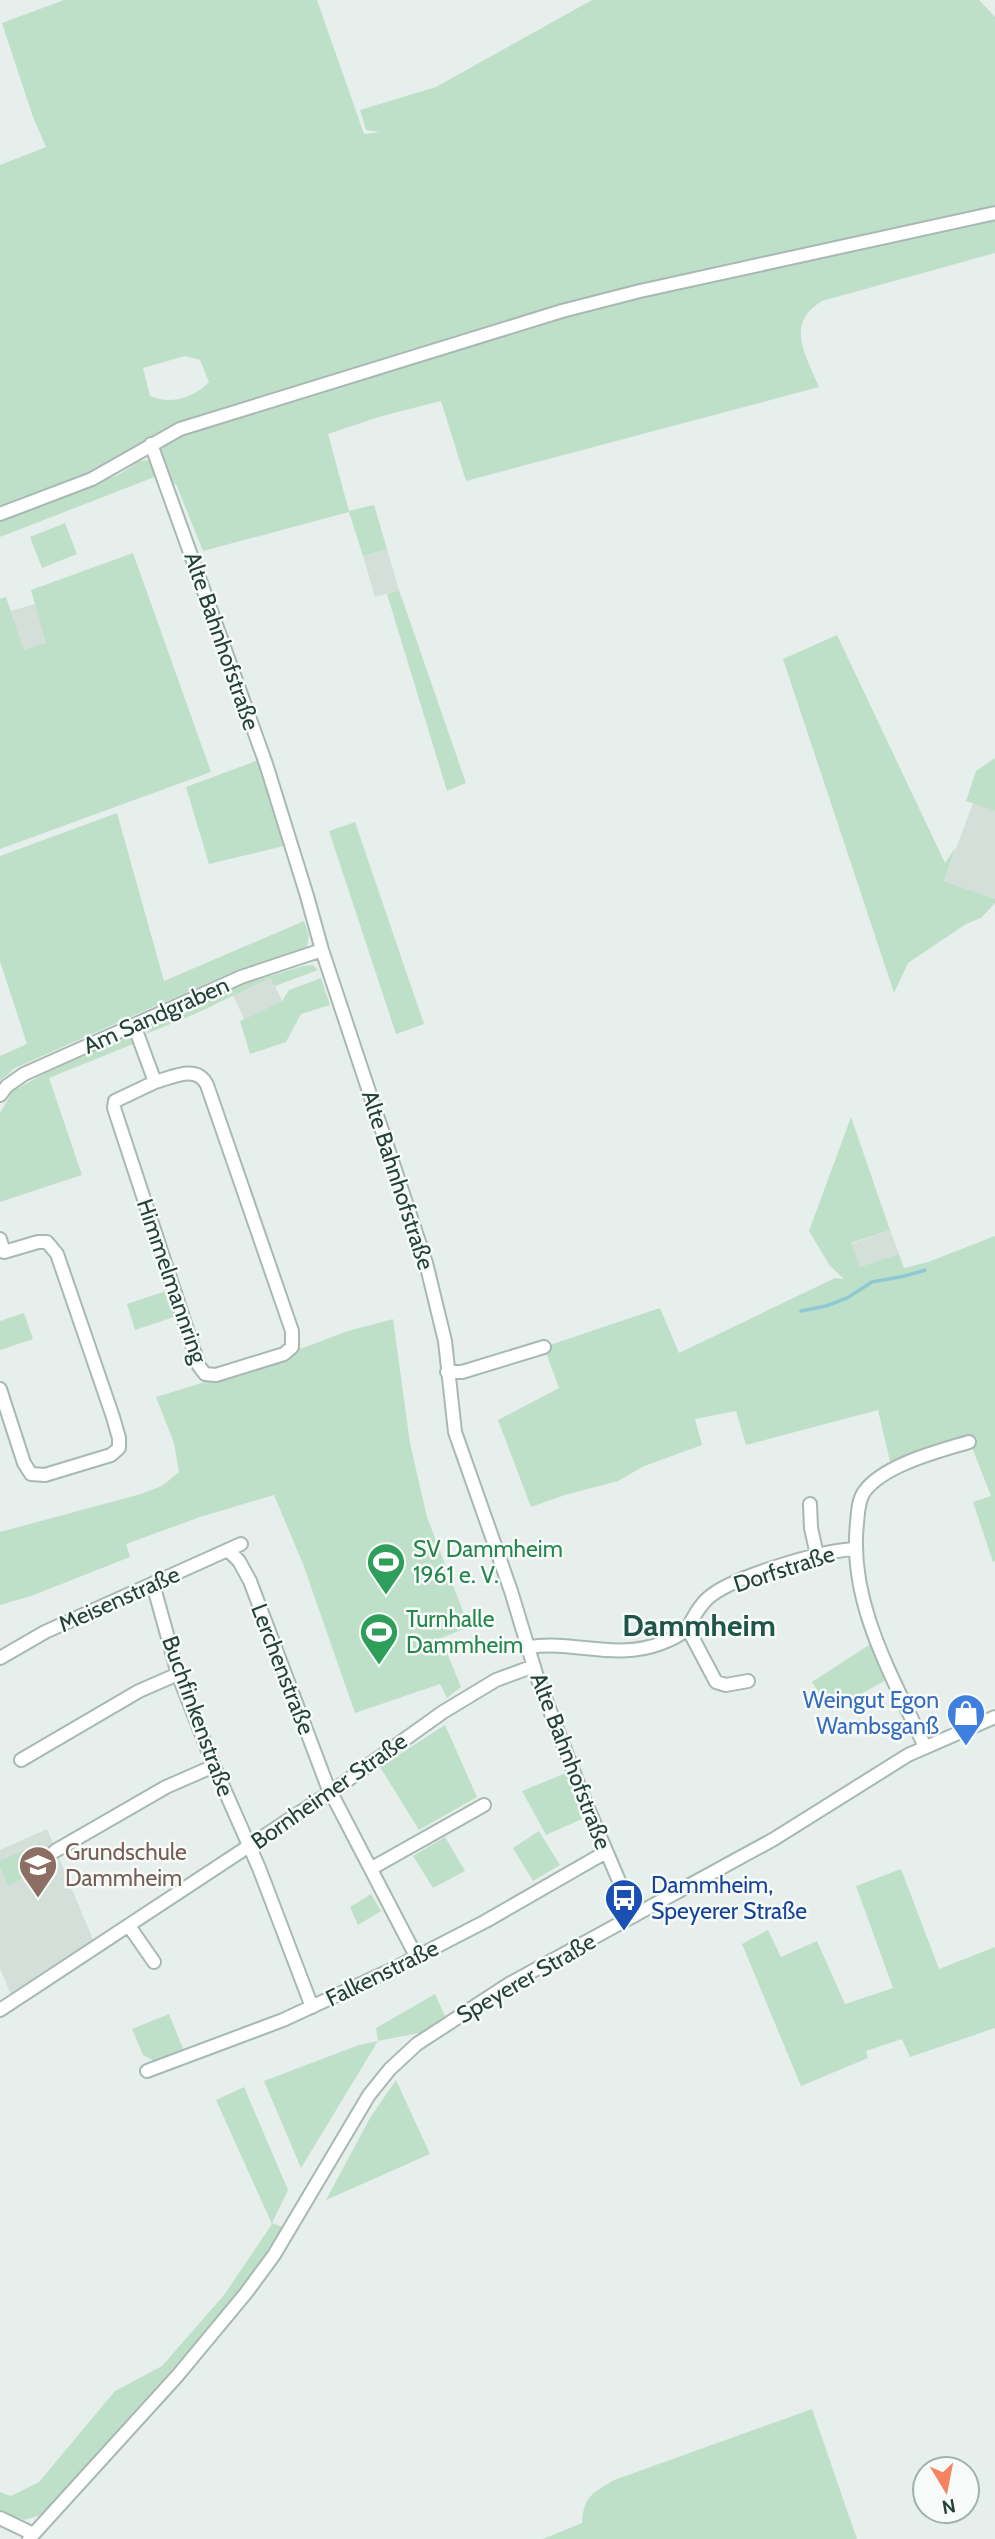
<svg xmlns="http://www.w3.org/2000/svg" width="995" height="2539" font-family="Cabin,sans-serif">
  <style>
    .built { fill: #d4dfda }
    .green { fill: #bfe0c8; fill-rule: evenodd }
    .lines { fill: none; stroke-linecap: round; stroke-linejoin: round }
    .stream { stroke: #8ec9d4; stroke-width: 3.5 }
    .minor-casing { stroke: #a8b8b2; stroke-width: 16 }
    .minor { stroke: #fff; stroke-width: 12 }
    .labels { text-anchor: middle; stroke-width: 5; stroke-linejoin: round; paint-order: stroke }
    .street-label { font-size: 23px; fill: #24423a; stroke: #f7fbf9 }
    .leisure-label { font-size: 23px; fill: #27864d; stroke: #f7fbf9; text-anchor: start }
    .shop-label { font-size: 23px; fill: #366cbe; stroke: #f7fbf9; text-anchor: end }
    .education-label { font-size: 23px; fill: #785e54; stroke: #f7fbf9; text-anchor: start }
    .transit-label { font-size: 23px; fill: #164399; stroke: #f7fbf9; text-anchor: start }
    .district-label { font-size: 30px; font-weight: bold; fill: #1f5548; stroke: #f7fbf9 }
  </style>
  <rect width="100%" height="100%" fill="#e6efeb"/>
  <path class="built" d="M387,549L399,590L375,597L363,556Z
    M35,604L47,643L24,651L11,611Z
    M973,803L995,811V899L944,881Z
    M271,977L282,1001L244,1019L233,995Z
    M890,1230L899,1254L860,1268L851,1244Z
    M47,1829L96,1947L13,2000L0,1968V1850Z"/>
  <path class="green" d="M64,0H317L364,134L380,132L366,130L360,110L436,87L592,0H979L995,17V253L822,301C784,324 806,355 819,387L466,481L441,401L382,416L328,434L349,511L374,505L387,549L363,556L349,512L203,551L176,484L168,486L151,444L119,465L0,515V165L46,147L33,117L2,23ZM185,356L200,360L209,382C194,398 170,405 150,396L143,368Z
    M151,460L157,476L0,537V519L118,475L140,461Z
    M65,523L77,554L42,568L30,537Z
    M133,553L211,772L0,849V599L6,597L24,650L46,643L31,590Z
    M399,590L466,783L447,791L387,594Z
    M837,635L945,863L956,847L944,881L995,899V903L981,918L966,924L908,963L894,993L783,659Z
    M264,758L292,844L209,864L186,787Z
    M995,758V811L966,801L976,771Z
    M117,813L164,981L304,921L309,935L307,947L237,970L15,1068L0,1081V1056L27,1044L0,961V856Z
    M355,822L424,1024L396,1034L329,831Z
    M313,965L318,970L275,986L270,978L195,1014L146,1034L151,1026L241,985L303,966Z
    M321,978L330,1005L301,1014L286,1042L250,1054L240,1021L282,1001L289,990Z
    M129,1036L133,1044L49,1078L82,1175L0,1202V1113L13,1091L47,1072Z
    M851,1117L890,1230L851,1243L860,1267L899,1254L904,1268L928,1262L995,1236V1561L993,1562L973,1502L991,1496L970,1442L892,1470L878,1410L746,1445L736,1411L695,1419L702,1445L644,1466L618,1481L565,1495L531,1507L498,1420L559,1388L544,1347L660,1308L679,1353L835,1278L844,1279L830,1266L809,1231Z
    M166,1291L174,1317L135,1330L127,1304Z
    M24,1313L33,1339L0,1350V1321Z
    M393,1319L410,1443L427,1517L469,1627L441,1638L461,1687L447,1698L440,1684L355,1713L303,1564L274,1495L200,1517L126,1544L130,1557L31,1596L0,1605V1532L141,1494L162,1486L179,1472L174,1443L156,1397L244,1370L348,1331Z
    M872,1643L888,1679L830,1711L812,1682Z
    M445,1725L477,1797L419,1830L380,1767Z
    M566,1773L582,1819L546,1835L522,1791Z
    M539,1831L560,1865L533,1881L513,1848Z
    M445,1837L465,1871L433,1888L413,1856Z
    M40,1843L50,1867L8,1885L0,1867V1861Z
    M901,1869L939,1969L995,1947V2028L910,2057L902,2039L866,2051L868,2058L801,2086L742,1944L768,1930L781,1957L817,1941L845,2004L893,1988L856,1886Z
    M371,1894L381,1911L358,1925L350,1907Z
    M435,1994L445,2016L424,2032L378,2041L301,2168L264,2081L359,2045L378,2041L376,2028Z
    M169,2014L184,2051L154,2061L143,2055L132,2029Z
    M396,2080L430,2154L326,2200L370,2118Z
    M244,2087L288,2190L272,2223L283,2227L236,2298L41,2515L24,2520L0,2512V2492L11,2496L39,2482L115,2391L162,2366L224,2295L272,2224L216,2100Z
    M812,2409L857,2539H543L582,2523C584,2495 592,2494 614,2480Z"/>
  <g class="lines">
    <path class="stream" d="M801,1311L826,1306L847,1298L872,1282L905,1276L925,1270"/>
    <g class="minor-casing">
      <path id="minor" d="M151,444L266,764L307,896L322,950L426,1263L445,1341L455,1432L511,1591L537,1677L584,1799L634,1916
        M0,514L92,479L180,429L562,311L640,291L995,213
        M134,1025L155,1082C173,1077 197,1064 207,1085L292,1331V1347L284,1354L216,1375L205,1374L199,1366L114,1108L115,1101L155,1082
        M0,1095L7,1086L24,1074L134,1025L241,977L322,950
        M0,1239L4,1252L38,1242H47L57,1254L113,1417L119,1438V1448L111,1455L45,1475L31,1474L24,1463L0,1389
        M447,1372H462L544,1347
        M810,1504L811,1528L817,1555
        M228,1550L239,1561L250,1581L327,1785L416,1956
        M153,1584L178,1674L214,1766L259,1868L312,2007
        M688,1629L716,1682L726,1685L748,1681
        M529,1647C575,1640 615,1661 662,1643C697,1630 686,1620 707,1599C730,1577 821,1551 854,1549
        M0,1658L45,1632L241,1544
        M925,1747C893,1677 848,1603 857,1523C858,1513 858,1501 864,1492C883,1465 939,1451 969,1442
        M21,1760L139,1691L178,1674
        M55,1851L166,1787L214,1766
        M372,1868L484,1805
        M129,1926L154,1962
        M0,2010L331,1792L443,1712L496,1680L534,1666
        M147,2071L283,2020L391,1970L486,1921L606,1852
        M0,2518L33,2534
        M29,2539L178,2375L246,2293L274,2255L369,2095L390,2069L417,2044L509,1984L774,1839L908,1755L995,1717"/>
    </g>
    <use href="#minor" class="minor"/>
  </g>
  <defs>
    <g id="stadium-pin" transform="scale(2.0125)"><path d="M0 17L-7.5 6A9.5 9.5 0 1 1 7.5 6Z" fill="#2e9e5b" stroke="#f7fbf9"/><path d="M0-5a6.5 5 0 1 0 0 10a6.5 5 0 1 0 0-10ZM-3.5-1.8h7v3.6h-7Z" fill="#fff"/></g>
    <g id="shop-pin" transform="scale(2.0125)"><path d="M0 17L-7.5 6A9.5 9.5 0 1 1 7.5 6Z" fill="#3f7fe0" stroke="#f7fbf9"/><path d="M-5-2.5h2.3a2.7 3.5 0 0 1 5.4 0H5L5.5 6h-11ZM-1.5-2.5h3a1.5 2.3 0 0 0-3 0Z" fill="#fff"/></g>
    <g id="school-pin" transform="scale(2.0125)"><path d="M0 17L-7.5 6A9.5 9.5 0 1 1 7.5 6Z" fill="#8d6e63" stroke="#f7fbf9"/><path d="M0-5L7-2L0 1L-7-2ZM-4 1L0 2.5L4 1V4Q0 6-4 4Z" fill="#fff"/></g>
    <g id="bus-pin" transform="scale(2.0125)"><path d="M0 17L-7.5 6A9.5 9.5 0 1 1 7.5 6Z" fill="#1a4fb4" stroke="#f7fbf9"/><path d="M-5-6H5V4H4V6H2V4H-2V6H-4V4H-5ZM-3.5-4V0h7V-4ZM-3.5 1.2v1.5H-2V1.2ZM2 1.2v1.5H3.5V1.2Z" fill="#fff"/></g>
  </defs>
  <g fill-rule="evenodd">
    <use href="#stadium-pin" x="386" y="1562"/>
    <use href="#stadium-pin" x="379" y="1632"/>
    <use href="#shop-pin" x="966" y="1713"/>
    <use href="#school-pin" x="38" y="1865"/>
    <use href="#bus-pin" x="624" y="1898"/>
  </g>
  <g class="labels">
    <g class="street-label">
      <text transform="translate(222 641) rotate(71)" y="8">Alte Bahnhofstraße</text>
      <text transform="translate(156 1015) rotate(-24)" y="8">Am Sandgraben</text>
      <text transform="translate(398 1180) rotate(72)" y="8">Alte Bahnhofstraße</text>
      <text transform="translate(172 1281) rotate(71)" y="8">Himmelmannring</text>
      <text transform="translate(784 1569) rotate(-18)" y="8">Dorfstraße</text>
      <text transform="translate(119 1599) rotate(-24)" y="8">Meisenstraße</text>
      <text transform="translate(283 1669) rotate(69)" y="8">Lerchenstraße</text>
      <text transform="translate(198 1716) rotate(70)" y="8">Buchfinkenstraße</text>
      <text transform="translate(571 1761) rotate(69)" y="8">Alte Bahnhofstraße</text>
      <text transform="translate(329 1791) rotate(-35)" y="8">Bornheimer Straße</text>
      <text transform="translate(382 1973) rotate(-26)" y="8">Falkenstraße</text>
      <text transform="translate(526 1978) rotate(-30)" y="8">Speyerer Straße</text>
    </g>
    <g class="leisure-label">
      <text x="413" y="1557">SV Dammheim<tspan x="413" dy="26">1961 e. V.</tspan></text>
      <text x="406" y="1627">Turnhalle<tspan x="406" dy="26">Dammheim</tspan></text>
    </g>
    <g class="shop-label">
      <text x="939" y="1708">Weingut Egon<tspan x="939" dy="26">Wambsganß</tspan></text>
    </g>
    <g class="education-label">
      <text x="65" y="1860">Grundschule<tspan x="65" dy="26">Dammheim</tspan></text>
    </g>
    <g class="transit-label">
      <text x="651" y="1893">Dammheim,<tspan x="651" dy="26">Speyerer Straße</tspan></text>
    </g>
    <g class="district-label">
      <text x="699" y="1636">Dammheim</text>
    </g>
  </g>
  <g transform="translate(946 2490) rotate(170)"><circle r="33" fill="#f7fbf9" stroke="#a3b1ad" stroke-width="2"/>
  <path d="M0-5L12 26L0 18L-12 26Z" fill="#f4845f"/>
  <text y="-10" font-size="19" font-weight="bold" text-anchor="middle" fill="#24423a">N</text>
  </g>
</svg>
